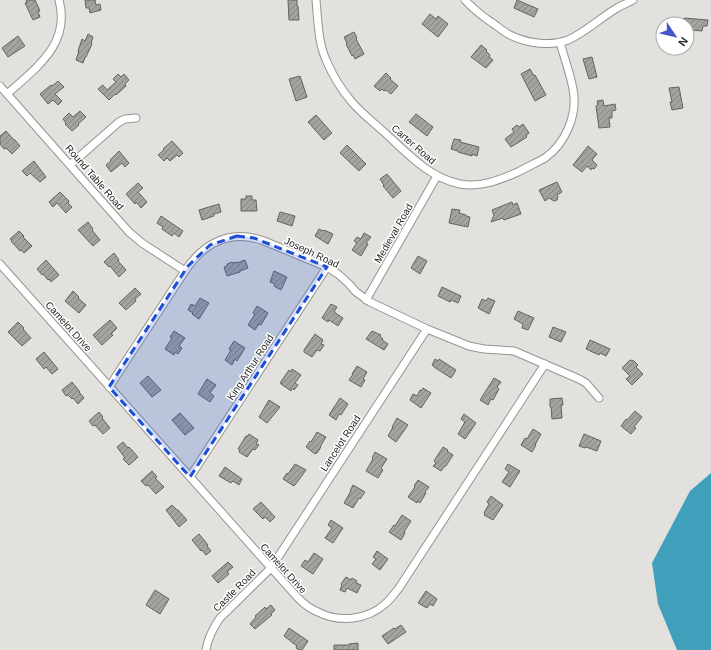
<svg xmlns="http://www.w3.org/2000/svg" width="711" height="650" font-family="Arial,sans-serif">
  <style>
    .water { fill: #40a0bb }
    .building { fill: url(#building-hatch); stroke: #64635f }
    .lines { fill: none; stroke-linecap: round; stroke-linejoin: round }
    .street-casing { stroke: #959490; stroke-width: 9 }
    .street { stroke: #fff; stroke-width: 7 }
    .marked { fill: #1d4ed8; fill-opacity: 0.2; stroke: #1d4ed8; stroke-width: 3; stroke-dasharray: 8 5; stroke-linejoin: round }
    .labels { text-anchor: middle; stroke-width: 3; stroke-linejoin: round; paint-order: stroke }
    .street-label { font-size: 10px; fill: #282826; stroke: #fff }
  </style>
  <defs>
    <pattern id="building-hatch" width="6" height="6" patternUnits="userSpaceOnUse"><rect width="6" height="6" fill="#a4a39f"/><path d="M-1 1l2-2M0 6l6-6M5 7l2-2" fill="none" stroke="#868581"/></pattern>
  </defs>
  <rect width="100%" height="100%" fill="#e2e1dd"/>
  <path class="water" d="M711,473V650H677L658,604L652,563L690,491Z"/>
  <path class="building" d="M26,0H35L40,11L38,12L40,17L33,20L25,3H27Z
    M85,0H95L96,5L100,4L101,10L90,13L89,8H86Z
    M288,0H297V6H298L299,20H289Z
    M517,0L538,9L534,17L514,8Z
    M430,14L436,19L438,16L448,24L438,37L422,24Z
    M684,18L708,20L707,26H703L702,31L690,30V26H687V24H684Z
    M354,32L357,38L356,39L364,54L355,59L353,55L352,56L346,44L347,43L344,37Z
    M88,34L93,37L91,43L92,44L86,57H85L83,63L76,60L79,51H78L82,39L85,41Z
    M18,36L25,46L8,57L2,48Z
    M481,45L487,50L486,51L490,55L489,57L493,60L486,68L471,57Z
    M592,57L597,77L589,79L583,59Z
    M530,69L534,76L535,75L546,95L535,101L521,74Z
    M386,73L391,78L390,79L398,86L391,94L386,90L384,91L382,89L380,91L374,86Z
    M118,74L121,77L124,74L129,80L125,84L126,86L116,95L115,94L109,100L98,89L103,85L107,90L116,82L113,79Z
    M300,76L307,97L296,101L289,79Z
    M58,81L64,87L55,94L62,101L58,105L53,100L48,104L40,94L51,85L52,86Z
    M679,87L683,108L672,110L670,102H672L669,88Z
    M603,100L604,106L615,104L616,110L612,111V118H609L610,127L599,128L596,106L598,105L597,101Z
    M80,111L86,117L78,124L79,125L72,131L65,124L66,123L63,119L69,113L73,117Z
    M416,114L433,127L427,136L409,122Z
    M316,115L332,133L324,140L308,122Z
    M523,124L529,133L526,136L527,137L511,147L505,139L514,132L512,129L517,125L519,127Z
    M6,131L14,140H15L20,146L12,154L6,148L4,149L0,144V136Z
    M454,139L461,140L460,142L479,147L477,156L472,154V156L458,152V151L451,149Z
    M172,141L183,153L179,157L177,155L170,161L167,158L164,161L158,155L164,150L163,149Z
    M347,145L366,164L359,171L340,153Z
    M588,146L597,154L592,160L597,165L594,169L592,168L591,170L587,166L582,172L573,165Z
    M119,151L129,163L125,167L122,163L111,172L106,165L111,161L110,160Z
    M34,161L46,177L40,182L30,173L27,176L22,171Z
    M387,174L401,191L393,198L383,186L384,185L380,179Z
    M557,182L562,192L557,195L558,197L557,200L554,201L549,198L545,201L539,190Z
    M138,183L143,188L138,192L147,202L141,208L136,202L135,204L126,194Z
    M60,192L69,201L68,203L72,207L66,213L57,203L53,207L49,202Z
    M246,196H252V200H256L257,211H241V199H246Z
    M512,202L513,205L517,203L521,214L504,220L503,218L491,222L494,215L492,210Z
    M219,204L221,212L214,214V216L202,220L199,210Z
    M452,209L460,210L459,213L466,215V216L470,217L468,227L449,223Z
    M280,212L295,216L292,226L277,221Z
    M161,216L183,231L179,237L174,233L172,236L162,229L163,227L157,223Z
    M88,222L93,229L92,230L100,240L93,246L78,230Z
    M319,229L323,231L324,230L333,234L328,244L315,236Z
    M19,231L24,236L23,237L32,246L24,253L21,250L20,251L11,241L12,240L10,239Z
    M364,233L371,237L366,243L368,244L361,256L352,250L357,243L354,241L357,237L361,239Z
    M114,253L119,260L118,261L126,270L119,277L110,266L109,267L104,262Z
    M418,256L427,261L420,274L411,268Z
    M46,260L59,275L51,282L49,279L48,280L43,274L42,275L37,269Z
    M245,260L248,268L240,271V272L227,276L224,267L227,266V264L232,262L233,263L237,262V263Z
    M274,271L287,277L281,290L274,286L275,284L270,282Z
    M442,287L461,296L458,303L451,300L450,302L438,296Z
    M135,288L141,294L135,299L136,301L126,310L119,303Z
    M73,291L79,297L78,298L86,305L79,313L65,301Z
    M200,298L209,303L199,319L192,314L193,313L188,310L191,304L195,306Z
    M488,298L495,301L489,314L478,308L482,299L486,301Z
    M331,304L337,307L334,312L343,318L338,326L329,320L328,322L322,318Z
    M257,306L268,313L261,325L259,324L255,330L248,325L255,314L253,313Z
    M518,311L534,318L528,330L522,328L523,324L514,319Z
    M110,320L117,328L111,334L113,335L102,345L93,335Z
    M18,322L24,328L23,329L31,338L22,346L8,332Z
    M553,327L566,332L561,342L549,337Z
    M174,331L185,338L179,346L182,348L178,354L175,352L174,355L165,349L172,338L170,337Z
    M372,331L381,335L380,336L383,339L382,340L388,344L384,350L366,339Z
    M315,334L323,340L321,344L324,345L320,351L317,350L312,357L304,352V350Z
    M590,340L610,349L606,356L600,353L599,355L586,349Z
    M234,341L245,348L237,361L235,359L232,365L225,360L231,350L229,349Z
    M44,352L58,369L52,374L46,367L44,369L36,359Z
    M435,359L438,361L439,359L456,370L451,378L434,367V366L432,365Z
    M630,360L634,361L638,365L636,367L643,374L632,385L626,379L630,376L622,368Z
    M357,366L367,372L363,379L365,380L361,387L349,380L353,374H352Z
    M292,369L301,375L295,383L298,385L294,390L292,388L291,391L281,384L282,383H280L289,370L291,372Z
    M148,376L161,390L152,397L140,383Z
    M494,378L501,382L497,387L499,389L493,400L491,399L488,405L480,400Z
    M207,379L216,385L210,393L214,396L210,402L198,394Z
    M72,382L80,392H79L84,398L78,404L73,398L72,399L68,395L66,396L62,390Z
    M423,388L431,393L421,408L410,400L413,394L417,396L420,390L421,391Z
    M340,398L348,404L341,415L339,414L336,420L329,415Z
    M562,398L563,405H561L562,418L552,419L551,407H550V399Z
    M269,400L280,407L267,423L259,417Z
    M635,411L642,417L634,427L636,428L631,434L621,426L626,419L627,420Z
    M99,412L103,417L102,418L110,428L103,434L95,425L93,426L89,421Z
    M180,413L194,428L185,435L172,420Z
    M464,414L476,423L465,439L458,434L465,422L461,419Z
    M397,418L408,425L396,442L388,436L393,427H392Z
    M533,429L541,434L535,445H536L532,452L521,445L525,438L527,439Z
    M317,432L326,437L320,447H321L317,453H316L315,454L306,447L310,441L311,442Z
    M249,434L258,440L256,444L259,445L255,450L253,449L247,457L239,452L240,450L238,449L246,436H248Z
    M584,434L601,441L597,451L586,447L585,448L579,446Z
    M123,442L128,448L129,447L138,457L129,465L123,459L125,458L117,447Z
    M443,447L448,450L447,451L453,455L446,466H445L441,471L433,466L436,463L434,461Z
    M375,452L387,459L381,468L383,470L378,478L366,471L373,459L372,458Z
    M295,464L306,470L298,481L294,486L283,479L287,473L288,474Z
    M508,464L520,471L510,487L502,482L509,472L505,469Z
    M225,467L242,479L239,485L233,481L231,483L219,476Z
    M152,471L157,477L155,478L164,487L156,494L148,485L146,486L141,481Z
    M418,480L429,487L425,492L426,493L420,503L418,501L417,503L408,497L415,487L414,486Z
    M353,485L365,492L360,499L359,498L353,508L344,503L351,491H350Z
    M491,496L503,505L493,520L484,515L485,514L484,513L489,504L487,502Z
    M261,502L275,517L270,522L265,517L263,519L253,509Z
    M172,505L177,510H178L187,520L179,527L166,510Z
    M402,515L411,521L404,532L405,533L401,540L389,532L394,525L395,526Z
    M331,520L343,528L333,543L325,538L332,528L328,525Z
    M199,534L208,545L207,546L211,551L206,555L202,550L201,551L192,540Z
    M377,551L388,559L380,570L372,564L376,559L373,557Z
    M314,553L323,559L313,574L301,566L305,560L308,562Z
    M228,562L233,567L227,572L229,574L218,583L212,576Z
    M346,577L351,580L352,578L357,581L356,583L361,585L357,593L347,588L345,592L340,590L342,585L341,584Z
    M155,590L169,599L160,614L146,605Z
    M426,591L437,599L433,606L430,604L427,608L418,603Z
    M271,605L275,610L271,614L272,615L255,629L250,624L256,617L255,616L265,607L266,609Z
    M401,625L406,632L388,644L382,636L394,628L395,629Z
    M289,628L308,641L302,650H299L296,648L297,646L284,636Z
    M358,643V650H334V645H349V644Z"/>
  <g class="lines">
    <g class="street-casing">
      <path id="street" d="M316,0C318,20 318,44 327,62C333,76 341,89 351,101C360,112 373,122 384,132C406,152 429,178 460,184C481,188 499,180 518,172C527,167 536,163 545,158C566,143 578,114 573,89C570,73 564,57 560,42
        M465,0C472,8 480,14 488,20C495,24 501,30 508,34C525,43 549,47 568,40C586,32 600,18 617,8C622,5 628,3 633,0
        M0,86L129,232L142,243L185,271
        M7,94C36,68 71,44 59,0
        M70,165L119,122L125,119L136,118
        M0,264L298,598C304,604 310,609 318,612C339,623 367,620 385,604C390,600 394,594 399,588L545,364
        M366,300L437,176
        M109,387L185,271C204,242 231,229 264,241L327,267L338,274L348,283L356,292L370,302L427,329L469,346L484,349L514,351L579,379L586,383L599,398
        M190,477L327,267
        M206,650C208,638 213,628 220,618L271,568L427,329"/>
    </g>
    <use href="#street" class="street"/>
  </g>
  <path class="marked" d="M237,236L254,238L327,267L190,477L109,387L188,266L210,245Z"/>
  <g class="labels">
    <g class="street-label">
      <text transform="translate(414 144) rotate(41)" y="4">Carter Road</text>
      <text transform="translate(95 177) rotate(49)" y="4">Round Table Road</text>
      <text transform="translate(393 233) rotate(-60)" y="4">Medieval Road</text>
      <text transform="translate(312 252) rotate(25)" y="4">Joseph Road</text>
      <text transform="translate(69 326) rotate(48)" y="4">Camelot Drive</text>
      <text transform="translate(250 367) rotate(-57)" y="4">King Arthur Road</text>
      <text transform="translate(340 443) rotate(-57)" y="4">Lancelot Road</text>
      <text transform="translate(284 568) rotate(48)" y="4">Camelot Drive</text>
      <text transform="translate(234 590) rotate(-45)" y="4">Castle Road</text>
    </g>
  </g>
  <g transform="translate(675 36) rotate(125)"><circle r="19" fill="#ffffff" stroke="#a9a9a8"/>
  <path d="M0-3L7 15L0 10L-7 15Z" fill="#4755ca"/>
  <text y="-6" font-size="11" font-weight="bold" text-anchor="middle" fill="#282826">N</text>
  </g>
</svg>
